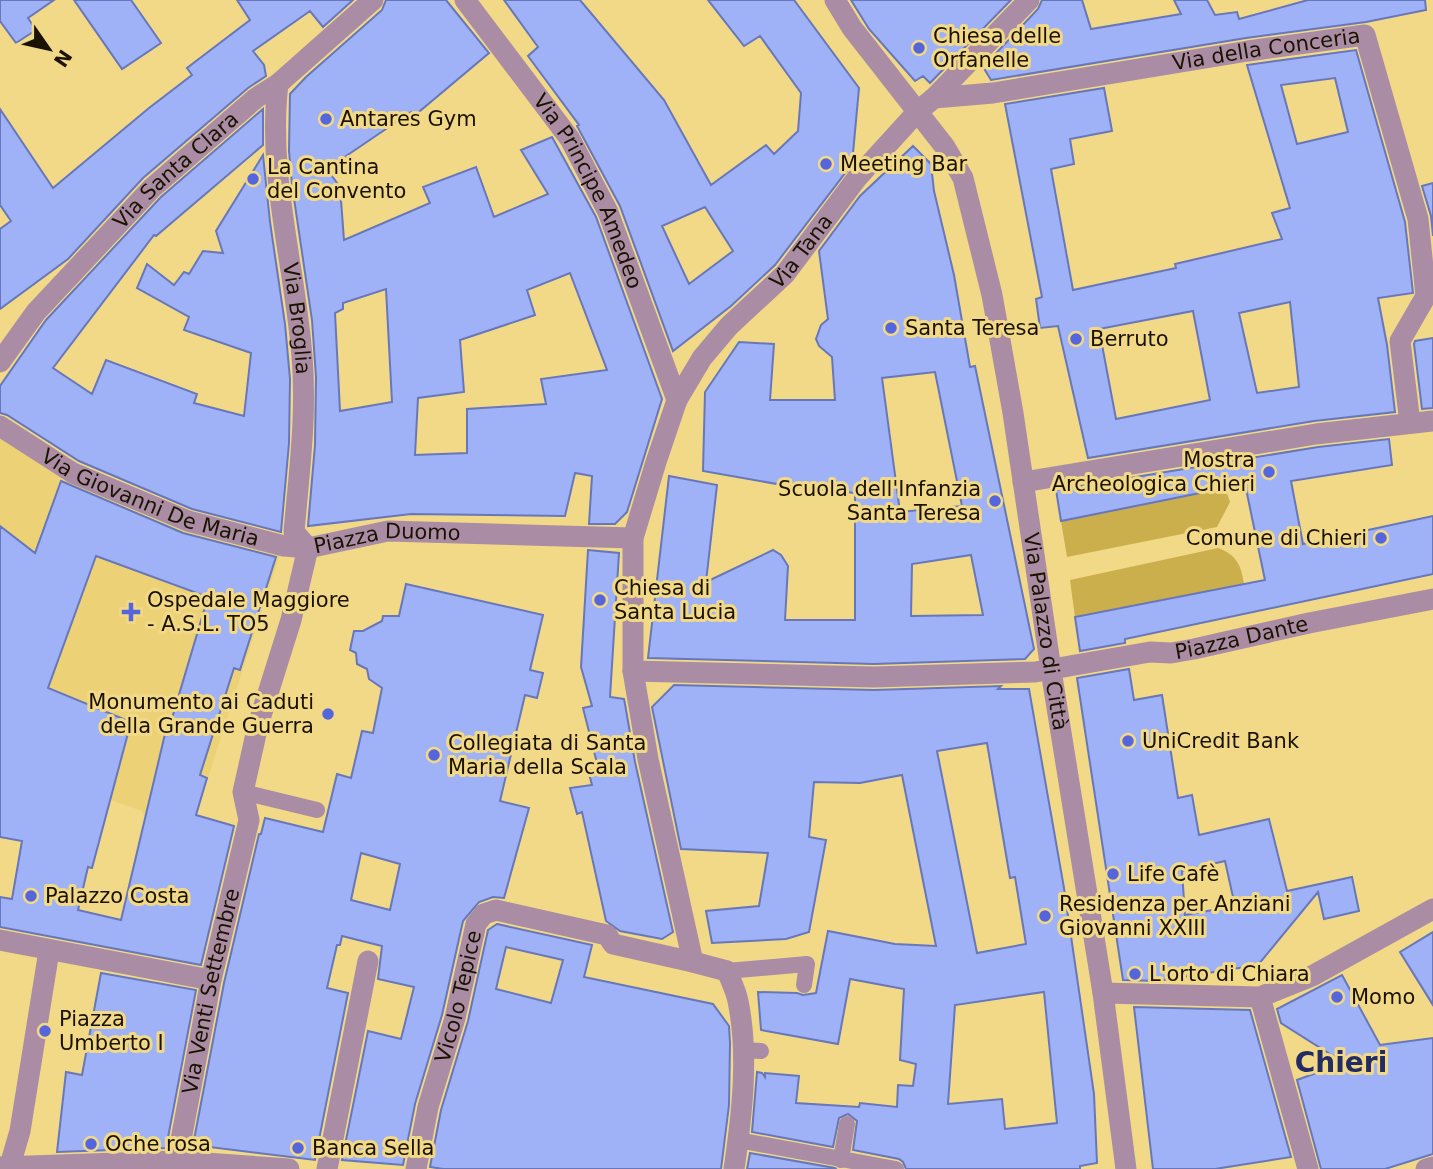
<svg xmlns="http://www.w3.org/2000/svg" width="1433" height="1169" font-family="'DejaVu Sans',sans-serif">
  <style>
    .built { fill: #ecd176 }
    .green { fill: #ccaf4d }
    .building { fill: #9fb1f7; stroke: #6777ba; stroke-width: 2; fill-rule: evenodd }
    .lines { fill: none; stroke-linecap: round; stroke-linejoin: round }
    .lane { stroke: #aa8da4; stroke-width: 16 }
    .street { stroke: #aa8da4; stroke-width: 21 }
    .poi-dot { fill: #56d; stroke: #f2d987; stroke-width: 2.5 }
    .labels { text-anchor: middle; stroke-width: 6; stroke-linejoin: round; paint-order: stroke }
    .poi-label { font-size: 21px; fill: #1b1300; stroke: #f2d987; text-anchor: start }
    .street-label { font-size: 21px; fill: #1b1300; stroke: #f2d987 }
    .district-label { font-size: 28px; font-weight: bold; fill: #222b64; stroke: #f2d987 }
  </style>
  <rect width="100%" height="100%" fill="#f2d987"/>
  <path class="built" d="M0,437L281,551L196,815L168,823L144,816L142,811L71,786L0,750Z"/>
  <path class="green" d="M1225,488L1230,502L1217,527L1067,557L1061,521Z
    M1218,548C1237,555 1241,565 1244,584L1075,617L1070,580Z"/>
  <path class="building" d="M0,0H54L28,18L36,30L16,43L0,21Z
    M74,0H131L161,43L122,69Z
    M237,0H353L323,27L310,11L253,51L264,65L266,76L248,88L143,178L68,259L0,309V229L11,221L0,205V109L53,188L149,108L192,75L187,68L250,20Z
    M386,0H446L489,53L414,116L411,112L327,169L340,187L344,240L430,203L423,187L476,167L494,217L548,194L521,150L552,137L596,217L662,399L627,512L615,524H589L592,476L575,473L565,516L411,514L308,526L315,445L316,377L312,320L292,185L289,151L290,94L306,77L382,10ZM570,273L607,370L541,379L546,404L467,409V453L415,455L418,398L464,392L460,340L535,315L527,290ZM386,289L392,402L340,411L335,313L343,309V303Z
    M504,0H580L664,100L711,185L766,145L774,154L798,131L801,93L760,36L744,46L708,0H794L859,88L852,164L775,265L731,306L673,351L620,206L577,126L579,125L528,56L538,47ZM705,207L733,251L689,284L662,226Z
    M851,0H1011L930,83L923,76L915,81L869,29Z
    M1042,0H1082L1091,29L1181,14L1174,0H1207L1215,15L1237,12L1239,19L1308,0H1425L1426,10L1366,22L1246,38L991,80L983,67L1038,9Z
    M1356,50L1405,222L1413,293L1378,298L1387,345L1395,412L1314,421L1088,458L1058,326L1040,328L1036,299L1042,297L1005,104L1104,88L1112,131L1070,139L1074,164L1051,169L1073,290L1176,268L1175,264L1282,239L1272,213L1290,208L1247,65ZM1335,78L1348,132L1297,144L1281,85ZM1290,302L1299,387L1257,393L1239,313ZM1193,311L1210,400L1116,419L1099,329Z
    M263,109V145L156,236L154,235L53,368L92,394L106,360L197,394L194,403L244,416L251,353L184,330L189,317L137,288L147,264L174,285L184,272L189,274L203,251L223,253L216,231L263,155L270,222L285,324L290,379L289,443L281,532L192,509L79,461L7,415L0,413V386L46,320L161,197Z
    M913,146L931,164L934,191L954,275L970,367L975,366L1034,649L1025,659L874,664L648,658L669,476L717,485L706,582L773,550L781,555L788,566L785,620H855V493L794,487L703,471L705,392L739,342L774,344L770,400H835L832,357L819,346L816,339L821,325L828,319L819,251L860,196ZM935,372L962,506L900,512L882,378ZM971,555L983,615L911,616L912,564Z
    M1433,183V236L1431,216L1422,186Z
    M1433,338V408L1422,409L1414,344L1415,341Z
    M1389,439L1392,465L1291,481L1303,544L1433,516V574L1125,639V643L1080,651L1075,617L1265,580L1245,484L1061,521L1056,490L1318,447Z
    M61,481L183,533L276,557L240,670L234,668L200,775L207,778L196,815L234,826L201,965L0,927V897L12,899L22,841L0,837V526L35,553ZM96,556L208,597L167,735L165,734L121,920L78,910L88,867L92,868L131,722L48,688Z
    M588,550L619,553L610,697L624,699L625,704L635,762L673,932L662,939L620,931L606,921L582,812L577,814L570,788L592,785L588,770L599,771L583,708L592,706L581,667Z
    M406,584L543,615L530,670L543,673L537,698L525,695L500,801L529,808L504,898L493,897L479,902L463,921L442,1015L415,1104L403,1165L342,1160L368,1031L401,1039L414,987L378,979L382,946L342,936L340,945H337L327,988L348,993L315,1160L193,1145L224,983L259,834H261L265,818L323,832L337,774L351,778L362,731L373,733L382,688L369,679L367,669L357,664L356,653L350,650L354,631H363L382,621L383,616H399ZM361,853L400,864L390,910L351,900Z
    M1129,669L1134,700L1162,695L1178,798L1192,795L1199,835L1269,819L1287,891L1352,877L1359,911L1324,919L1318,892L1258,965L1157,981L1123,980L1077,678ZM1225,861L1235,906L1185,915L1182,871Z
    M674,685L874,690L1001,686L998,689H1029L1064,888L1094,1094L1097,1163L1080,1166V1169H906L903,1162L899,1159L853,1150L857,1121L848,1114L839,1118L833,1147L752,1132L757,1072L762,1073L765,1077V1073L799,1076L796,1103L859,1107L860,1103L897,1107L898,1085L913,1086L916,1064L900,1060L904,989L850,979L838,1044L761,1030L758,992L797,993L803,995L816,993L828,931L895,944L936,946L902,775L860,783L814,782L809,837L826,840L809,932L786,939L712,943L706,911L759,906L768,853L681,849L652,707ZM987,743L1010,878L1015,877L1026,944L977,953L937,751ZM1044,992L1057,1123L1005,1129L1002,1099L948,1104L955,1005Z
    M497,924L592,945L584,977L713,1004L729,1026L730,1043L729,1105L721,1169H443L430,1167L441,1110L468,1021L488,930ZM506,947L563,960L551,1003L496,989Z
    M1433,932V1005L1400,952Z
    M101,973L196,990L166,1148L57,1152L66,1072L82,1075Z
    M1342,975L1380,1045L1433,1038V1154L1385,1169H1321L1297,1080L1344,1063L1281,1023L1277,1009Z
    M1134,1007L1250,1010L1291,1157L1215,1169H1153Z
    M750,1153L835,1168L836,1169H747Z"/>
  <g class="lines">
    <path class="lane" d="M243,792L317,810
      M727,971L807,964L804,985
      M743,1050L761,1051
      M738,1140L896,1169
      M841,1160L847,1124"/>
    <g class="street">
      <path id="s1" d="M465,0L570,139L608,212L677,400"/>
      <path id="s2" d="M835,0L852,28L945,147L963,178L992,295L1013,413L1053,683L1103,993L1126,1169"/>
      <path id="s3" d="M278,84C267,174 295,266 302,356C307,415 299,473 294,532L308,548"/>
      <path id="s4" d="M934,98L993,93L1248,51L1365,35L1418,219L1426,296L1400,341L1410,423"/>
      <path id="s5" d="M0,362L36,312L152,188L256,98L278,84L373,0"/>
      <path id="s6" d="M0,426L73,473L188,521L284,546L308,548L388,531L633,538"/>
      <path d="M1023,482L1316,434L1433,421"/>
      <path id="s7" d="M633,671L874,677L1035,672L1150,652L1171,653L1194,649L1309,623L1433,599"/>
      <path d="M0,940L211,980"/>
      <path d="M1103,993L1260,997L1312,976L1433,909"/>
      <path d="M1260,997L1308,1169"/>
      <path id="s8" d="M177,1161L211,980L249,820L243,792L258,725L291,620L308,548"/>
      <path d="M0,1167L177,1161L289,1169"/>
      <path d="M9,1169L20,1131L49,951"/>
      <path d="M327,1169L368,961"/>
      <path id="s9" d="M416,1169L428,1107L455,1018L476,924L484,914L496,910L607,935L613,944L693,962"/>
      <path id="s10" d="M734,1169C742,1115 749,1055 738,1001C736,991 731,981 727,971L693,962L648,759L633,671V538L656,462L677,400L702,358L729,326L785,274L857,178L918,111L934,98L1029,0"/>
      <path d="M1426,1169L1433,1167"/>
    </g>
  </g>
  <g class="poi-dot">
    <circle cx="919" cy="48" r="7"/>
    <circle cx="326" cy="119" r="7"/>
    <circle cx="826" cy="164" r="7"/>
    <circle cx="253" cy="179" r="7"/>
    <circle cx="891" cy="328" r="7"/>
    <circle cx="1076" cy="339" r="7"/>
    <circle cx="1269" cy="472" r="7"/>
    <circle cx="995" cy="501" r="7"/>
    <circle cx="1381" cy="538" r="7"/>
    <circle cx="600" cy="600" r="7"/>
    <path d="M127.5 601.5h7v7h7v7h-7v7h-7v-7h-7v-7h7z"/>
    <circle cx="328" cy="714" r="7"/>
    <circle cx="1128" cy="741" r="7"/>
    <circle cx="434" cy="755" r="7"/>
    <circle cx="1113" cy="874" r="7"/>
    <circle cx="31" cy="896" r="7"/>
    <circle cx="1045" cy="916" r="7"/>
    <circle cx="1135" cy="974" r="7"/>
    <circle cx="1337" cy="997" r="7"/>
    <circle cx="45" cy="1031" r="7"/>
    <circle cx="91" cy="1144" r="7"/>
    <circle cx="298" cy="1148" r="7"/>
  </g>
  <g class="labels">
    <g class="poi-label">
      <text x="933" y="43">Chiesa delle<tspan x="933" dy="24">Orfanelle</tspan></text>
      <text x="340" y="126">Antares Gym</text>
      <text x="840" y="171">Meeting Bar</text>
      <text x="267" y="174">La Cantina<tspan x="267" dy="24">del Convento</tspan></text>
      <text x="905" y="335">Santa Teresa</text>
      <text x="1090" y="346">Berruto</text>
      <text x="1255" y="467" text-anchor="end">Mostra<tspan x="1255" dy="24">Archeologica Chieri</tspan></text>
      <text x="981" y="496" text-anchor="end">Scuola dell'Infanzia<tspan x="981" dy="24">Santa Teresa</tspan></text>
      <text x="1367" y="545" text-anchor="end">Comune di Chieri</text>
      <text x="614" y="595">Chiesa di<tspan x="614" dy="24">Santa Lucia</tspan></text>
      <text x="147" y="607">Ospedale Maggiore<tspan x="147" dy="24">- A.S.L. TO5</tspan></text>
      <text x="314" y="709" text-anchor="end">Monumento ai Caduti<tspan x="314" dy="24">della Grande Guerra</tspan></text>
      <text x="1142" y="748">UniCredit Bank</text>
      <text x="448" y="750">Collegiata di Santa<tspan x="448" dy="24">Maria della Scala</tspan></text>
      <text x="1127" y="881">Life Cafè</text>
      <text x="45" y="903">Palazzo Costa</text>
      <text x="1059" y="911">Residenza per Anziani<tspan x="1059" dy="24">Giovanni XXIII</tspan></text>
      <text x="1149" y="981">L'orto di Chiara</text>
      <text x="1351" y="1004">Momo</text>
      <text x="59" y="1026">Piazza<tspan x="59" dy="24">Umberto I</tspan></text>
      <text x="105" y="1151">Oche rosa</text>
      <text x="312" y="1155">Banca Sella</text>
    </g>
    <g class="street-label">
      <text dy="7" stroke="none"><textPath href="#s4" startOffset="336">Via della Conceria</textPath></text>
      <text dy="7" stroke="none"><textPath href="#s5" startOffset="261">Via Santa Clara</textPath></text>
      <text dy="7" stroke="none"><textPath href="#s1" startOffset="229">Via Principe Amedeo</textPath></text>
      <text dy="7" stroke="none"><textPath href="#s10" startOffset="1006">Via Tana</textPath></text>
      <text dy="7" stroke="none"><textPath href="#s3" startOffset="236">Via Broglia</textPath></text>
      <text dy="7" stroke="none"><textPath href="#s6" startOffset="168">Via Giovanni De Maria</textPath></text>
      <text dy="7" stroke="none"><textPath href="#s6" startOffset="415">Piazza Duomo</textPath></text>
      <text dy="7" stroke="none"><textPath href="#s2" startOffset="681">Via Palazzo di Città</textPath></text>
      <text dy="7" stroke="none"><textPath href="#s7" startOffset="612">Piazza Dante</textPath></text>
      <text dy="7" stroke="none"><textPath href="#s8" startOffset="173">Via Venti Settembre</textPath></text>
      <text dy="7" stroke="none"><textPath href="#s9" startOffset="178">Vicolo Tepice</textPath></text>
    </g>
    <g class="district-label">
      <text x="1341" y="1072">Chieri</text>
    </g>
  </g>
  <g transform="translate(49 49) rotate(124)" stroke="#f2d987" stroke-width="5" paint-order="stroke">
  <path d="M0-5L12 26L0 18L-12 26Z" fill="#1b1300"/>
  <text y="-10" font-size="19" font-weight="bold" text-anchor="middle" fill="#1b1300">N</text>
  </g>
</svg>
